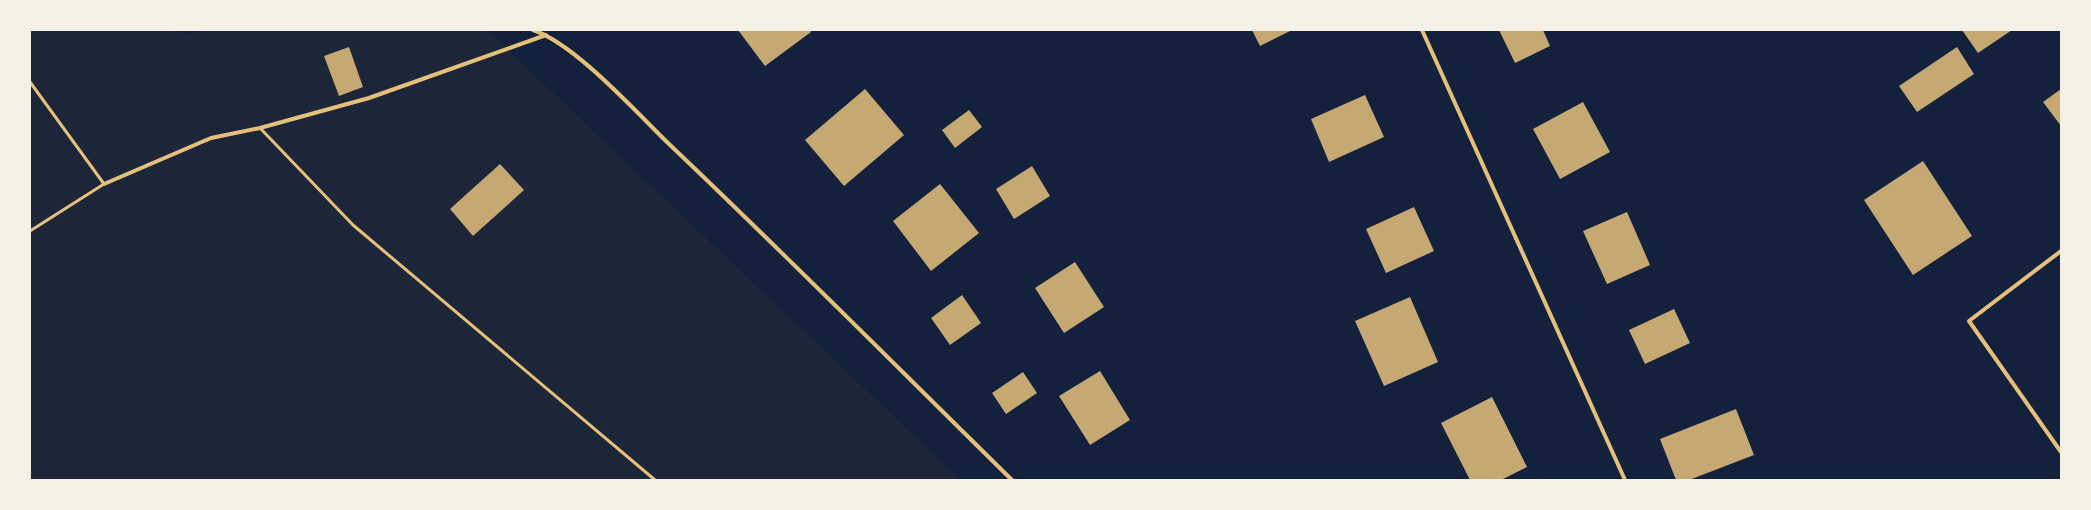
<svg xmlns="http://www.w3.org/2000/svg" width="2091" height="510" font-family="Lato,sans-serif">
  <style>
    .green { fill: #1d2539 }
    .building { fill: #c6a872 }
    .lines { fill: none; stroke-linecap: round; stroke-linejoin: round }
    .service { stroke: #e5c07b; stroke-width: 3 }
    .minor { stroke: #e5c07b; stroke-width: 4 }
  </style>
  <rect width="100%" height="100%" fill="#14213d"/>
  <path class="green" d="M30,30H161L190,34L206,30H487L961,480H30Z"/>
  <path class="building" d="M738,30H810L811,32L765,66Z
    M1252,30H1292L1260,46Z
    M1499,30H1543L1550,46L1515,63Z
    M1962,30H2012L1978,53Z
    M349,47L363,87L339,96L324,56Z
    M1957,47L1974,74L1917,112L1899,86Z
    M865,89L904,135L844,186L805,140Z
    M2061,89V126L2043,102Z
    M1365,95L1384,137L1329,162L1311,119Z
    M1583,102L1610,152L1560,179L1533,129Z
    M969,110L982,127L955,148L942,130Z
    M1923,161L1972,236L1913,275L1864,200Z
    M500,164L524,190L473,236L450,209Z
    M1032,166L1050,196L1014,219L996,189Z
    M940,184L979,233L931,271L893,221Z
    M1414,207L1434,251L1386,273L1366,229Z
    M1627,212L1650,265L1607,284L1583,231Z
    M1075,262L1104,307L1064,333L1035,288Z
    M962,295L981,323L950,345L931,318Z
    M1410,297L1438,362L1384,386L1355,321Z
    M1674,309L1690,343L1645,364L1629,330Z
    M1100,371L1130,420L1090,445L1059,396Z
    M1023,372L1037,393L1006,414L992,393Z
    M1492,397L1527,467L1501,480H1470L1441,423Z
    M1736,409L1754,455L1689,480H1676L1660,439Z"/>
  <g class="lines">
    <path class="service" d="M30,82L104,184L30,231
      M260,128L353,225L655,480"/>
    <path class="minor" d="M533,30C575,44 635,111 669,144C785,254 898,368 1012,480
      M1422,30L1625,480
      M104,184L211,138L260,128L369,98L546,35
      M2061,251L1969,321L2061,452"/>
  </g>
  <rect width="2091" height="510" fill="none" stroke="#f6f1e7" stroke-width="62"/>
</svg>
